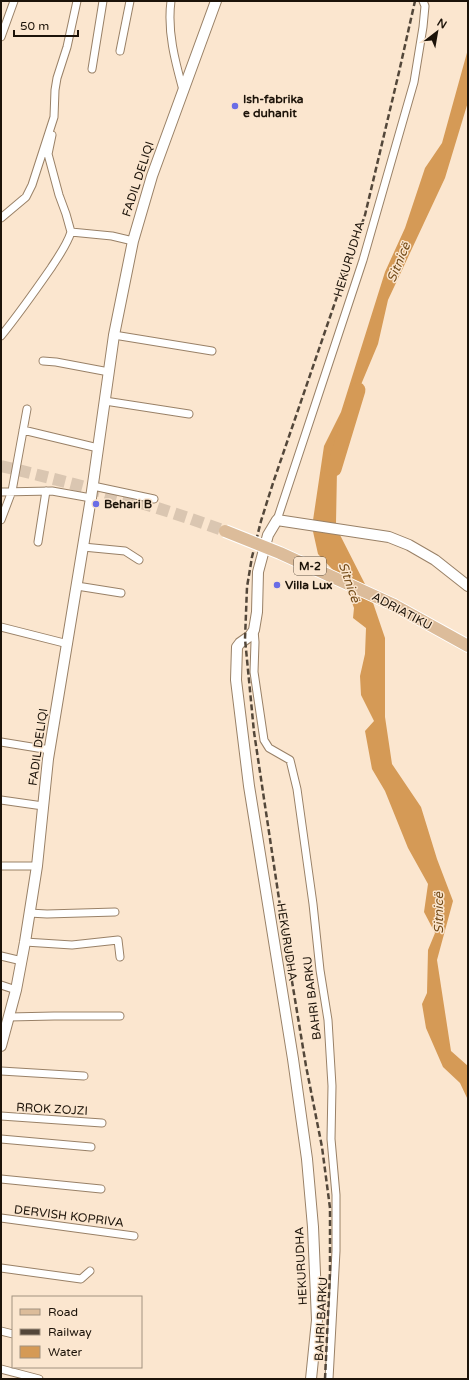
<svg xmlns="http://www.w3.org/2000/svg" width="469" height="1380" font-family="'Varela Round',sans-serif">
  <style>
    .water { fill: #d59a56 }
    .lines { fill: none; stroke-linecap: round; stroke-linejoin: round }
    .river { stroke: #d59a56; stroke-width: 15 }
    .primary-tunnel { stroke: #dac6b1; stroke-width: 12; stroke-dasharray: 12 6; stroke-linecap: butt }
    .street-casing { stroke: #998167; stroke-width: 9 }
    .secondary-casing { stroke: #998167; stroke-width: 12 }
    .primary-casing { stroke: #fff; stroke-width: 14 }
    .street { stroke: #fff; stroke-width: 7 }
    .secondary { stroke: #fff; stroke-width: 10 }
    .primary { stroke: #dcbc9a; stroke-width: 12 }
    .rail { stroke: #53473a; stroke-width: 2.5; stroke-dasharray: 6 3; stroke-linecap: butt }
    .primary-bridge-casing { stroke: #fff; stroke-width: 14; stroke-linecap: butt }
    .primary-bridge { stroke: #dcbc9a; stroke-width: 12 }
    .poi-dot { fill: #6a6de6; stroke: #fbe6cf; stroke-width: 1.5 }
    .labels { text-anchor: middle; stroke-width: 3; stroke-linejoin: round; paint-order: stroke }
    .shield { fill: #fbe6cf; stroke: #5f5244; stroke-width: 1 }
    .shield-label { font-size: 11px; font-weight: bold; fill: #1c1309 }
    .poi-label { font-size: 12px; font-weight: bold; fill: #1c1309; stroke: #fbe6cf; text-anchor: start }
    .street-label { font-size: 12px; fill: #1c1309; stroke: #fbe6cf }
    .water-label { font-size: 13px; font-style: italic; fill: #744c1a; stroke: #fbe6cf }
  </style>
  <rect width="100%" height="100%" fill="#fbe6cf"/>
  <path class="water" d="M468,49V102L445,178L388,300L378,344L360,387L342,436L337,470L336,523L338,531L370,594L385,638V717L392,764L421,807L437,859L453,901L437,960L451,1051L468,1066V1100L460,1083L443,1067L426,1028L422,1004L427,993L428,950L435,933L424,912L428,884L408,848L385,791L372,769L365,731L374,721L361,695L360,676L365,654L366,628L353,618L354,608L345,583L318,554L312,527L324,446L341,412L385,272L405,228L425,168L442,143Z"/>
  <g class="lines">
    <path class="river" d="M334,469L358,390"/>
    <path class="primary-tunnel" d="M1,466C77,484 152,504 225,531"/>
    <g class="street-casing">
      <path id="street" d="M171,1C167,31 175,61 183,90
        M1,37L14,1
        M120,51L130,1
        M92,69L103,1
        M52,135L48,154L59,195L66,214L71,232
        M1,218L26,197L32,185L54,117L55,90L57,78L67,47L77,1
        M114,335L212,351
        M1,336C19,314 35,291 51,268C58,257 67,245 71,232L112,236L133,241
        M43,361L56,362L109,372
        M105,401L189,414
        M23,430L98,448
        M93,486L154,499
        M1,492L52,491L91,498
        M1,520L12,491L27,409
        M277,520L363,260L414,82L423,27L425,6L423,1
        M38,542L46,491
        M83,547L125,551L139,560
        M77,586L121,593
        M1,627L68,644
        M254,630L255,642L254,672L264,740L269,748L290,760L297,789L313,904L320,970L328,1020L332,1086L331,1139L336,1195V1251L329,1379
        M1,742L50,750
        M1,800L43,806
        M1,866H37
        M29,913L47,914L115,912
        M25,942L72,945L118,940L120,957
        M1,956L22,961
        M1,985L16,990
        M9,1017L54,1016H120
        M1,1071L84,1076
        M1,1116L102,1123
        M1,1139L91,1147
        M1,1179L101,1189
        M1,1218L134,1236
        M1,1268L81,1279L90,1271
        M1,1331L13,1334
        M1,1369L39,1379"/>
    </g>
    <g class="secondary-casing">
      <path id="secondary" d="M1,1046L16,990L25,942L37,866L48,759L91,498L114,335L133,241L152,176L216,1
        M311,1379L317,1320L313,1227L307,1159L293,1059L249,786L236,680L237,647L240,643L250,636L254,630L257,612L258,572L268,535L277,520L389,537L409,545L435,560L468,586"/>
    </g>
    <g class="primary-casing">
      <path id="primary" d="M394,605L468,646"/>
    </g>
    <use href="#street" class="street"/>
    <use href="#secondary" class="secondary"/>
    <use href="#primary" class="primary"/>
    <path class="rail" d="M325,1379L330,1272V1208L322,1147L306,1066L285,939L254,732L245,639L247,587L252,557L261,521L273,483L365,215L399,72L415,1"/>
    <g class="primary-bridge-casing">
      <path id="primary-bridge" d="M225,531L280,553L394,605"/>
    </g>
    <use href="#primary-bridge" class="primary-bridge"/>
  </g>
  <g class="poi-dot">
    <circle cx="235" cy="106" r="4"/>
    <circle cx="96" cy="504" r="4"/>
    <circle cx="277" cy="585" r="4"/>
  </g>
  <g class="labels">
    <rect class="shield" x="294" y="557" width="32" height="18" rx="3"/>
    <g class="shield-label">
      <text x="310" y="570">M-2</text>
    </g>
    <g class="poi-label">
      <text x="243" y="103">Ish-fabrika<tspan x="243" dy="14">e duhanit</tspan></text>
      <text x="104" y="508">Behari B</text>
      <text x="285" y="589">Villa Lux</text>
    </g>
    <g class="street-label">
      <text transform="translate(138 179) rotate(-72)" y="4">FADIL DELIQI</text>
      <text transform="translate(349 259) rotate(-73)" y="4">HEKURUDHA</text>
      <text transform="translate(402 611) rotate(28)" y="4">ADRIATIKU</text>
      <text transform="translate(38 747) rotate(-82)" y="4">FADIL DELIQI</text>
      <text transform="translate(287 942) rotate(81)" y="4">HEKURUDHA</text>
      <text transform="translate(312 998) rotate(-97)" y="4">BAHRI BARKU</text>
      <text transform="translate(52 1109) rotate(3)" y="4">RROK ZOJZI</text>
      <text transform="translate(69 1216) rotate(7)" y="4">DERVISH KOPRIVA</text>
      <text transform="translate(301 1266) rotate(-93)" y="4">HEKURUDHA</text>
      <text transform="translate(321 1319) rotate(-87)" y="4">BAHRI BARKU</text>
    </g>
    <g class="water-label">
      <text transform="translate(398 262) rotate(-68)" y="5">Sitnicë</text>
      <text transform="translate(350 582) rotate(71)" y="5">Sitnicë</text>
      <text transform="translate(438 913) rotate(-90)" y="5">Sitnicë</text>
    </g>
  </g>
  <rect width="469" height="1380" fill="none" stroke="#1c1309" stroke-width="4"/>
  <rect x="12" y="1296" width="130" height="72" fill="#fbe6cf" stroke="#a29280"/>
  <rect x="20" y="1309" width="20" height="6" fill="#dcbc9a" stroke="#a29280"/>
  <text x="48" y="1316" font-size="12" fill="#1c1309">Road</text>
  <rect x="20" y="1329" width="20" height="6" fill="#53473a" stroke="#a29280"/>
  <text x="48" y="1336" font-size="12" fill="#1c1309">Railway</text>
  <rect x="20" y="1346" width="20" height="12" fill="#d59a56" stroke="#a29280"/>
  <text x="48" y="1356" font-size="12" fill="#1c1309">Water</text>
  <g transform="translate(437 32) rotate(31)" stroke="#fbe6cf" stroke-width="3" paint-order="stroke">
  <path d="M0-3L7 15L0 10L-7 15Z" fill="#1c1309"/>
  <text y="-6" font-size="11" font-weight="bold" text-anchor="middle" fill="#1c1309">N</text>
  </g>
  <path d="M14 30v6h64v-6" fill="none" stroke="#1c1309" stroke-width="2"/>
  <text x="20" y="30" font-size="12" fill="#1c1309" stroke="#fbe6cf" stroke-width="3" paint-order="stroke">50 m</text>
</svg>
